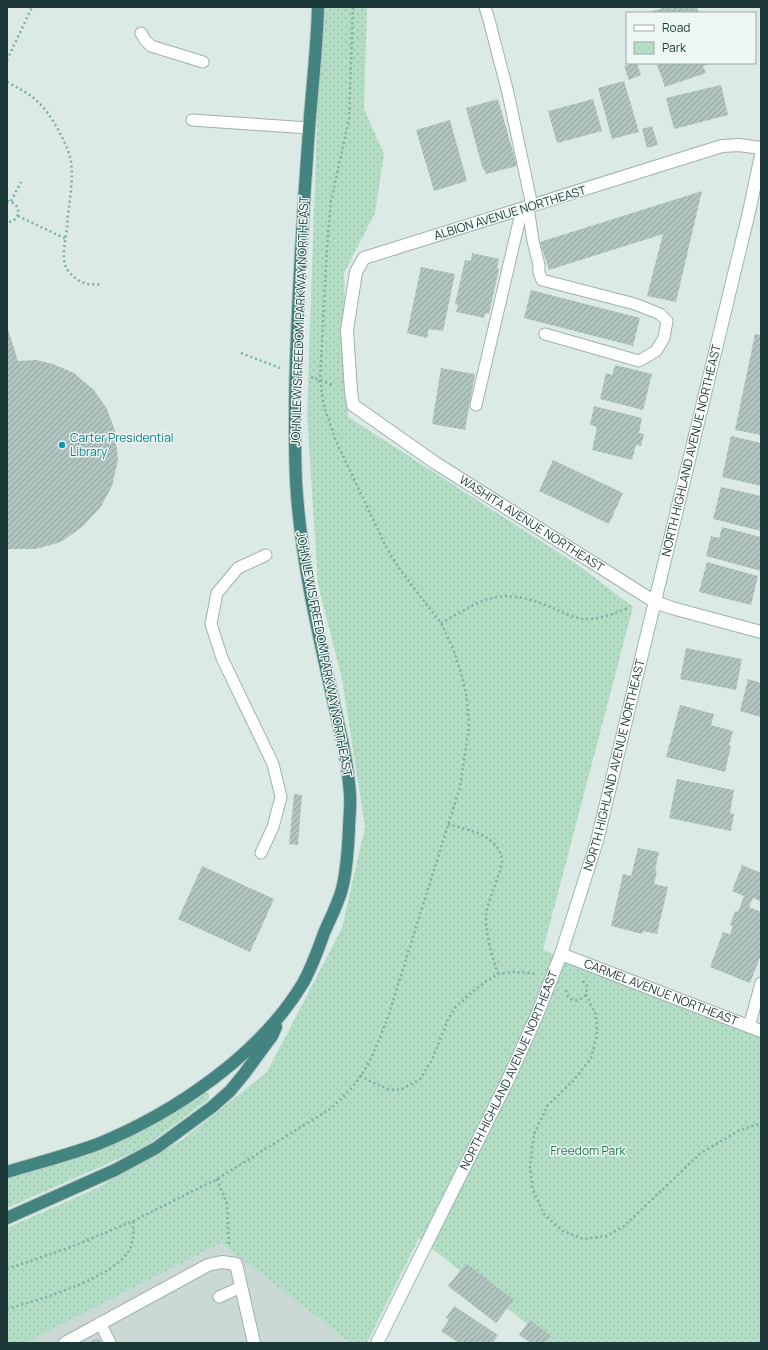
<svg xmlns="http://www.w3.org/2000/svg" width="768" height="1350" font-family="Manrope,sans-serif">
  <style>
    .built { fill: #cad9d5 }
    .green { fill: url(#green-dots) }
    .building { fill: url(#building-hatch) }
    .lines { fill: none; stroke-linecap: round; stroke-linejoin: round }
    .service-casing { stroke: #9fb1ae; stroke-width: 13 }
    .minor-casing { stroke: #9fb1ae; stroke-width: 14 }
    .secondary-casing { stroke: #9bb6b1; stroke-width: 14 }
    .trunk-casing { stroke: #bbc4c3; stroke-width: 14 }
    .path { stroke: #7ab0a8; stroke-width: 2.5; stroke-dasharray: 2 3; stroke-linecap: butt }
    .service { stroke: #fff; stroke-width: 11 }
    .minor { stroke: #fff; stroke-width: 12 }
    .secondary { stroke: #fff; stroke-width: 12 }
    .trunk { stroke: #438480; stroke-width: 12 }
    .culture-dot { fill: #0f9aa8; stroke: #ecf6f3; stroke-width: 1.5 }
    .labels { text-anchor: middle; stroke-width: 3; stroke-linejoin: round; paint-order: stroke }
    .street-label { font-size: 12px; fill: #1d3937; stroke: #ecf6f3 }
    .culture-label { font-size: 12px; fill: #0d838f; stroke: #ecf6f3; text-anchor: start }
    .park-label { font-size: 12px; fill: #267250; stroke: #ecf6f3 }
  </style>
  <defs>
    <pattern id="green-dots" width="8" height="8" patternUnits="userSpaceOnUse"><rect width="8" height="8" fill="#b3ddc5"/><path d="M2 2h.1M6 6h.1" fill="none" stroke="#9abeaa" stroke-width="1.8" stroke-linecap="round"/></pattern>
    <pattern id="building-hatch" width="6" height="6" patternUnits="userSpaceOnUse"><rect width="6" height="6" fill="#b2c4bf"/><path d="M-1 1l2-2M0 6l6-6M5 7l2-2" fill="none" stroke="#90a09c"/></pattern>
  </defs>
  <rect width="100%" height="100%" fill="#dceae6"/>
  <path class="built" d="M221,1243L351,1343H25L26,1342Z"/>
  <path class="green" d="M321,7H367L364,109L384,154L375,213L344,273L348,417L578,565L633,607L543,950L761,1030V1343H551L419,1238L367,1343H351L221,1243L25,1343H7V1228L97,1188L182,1140L267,1072L342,928L365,827L342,679L318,584L307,415Z
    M203,1091L209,1094V1099L143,1148L7,1208V1178L41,1169L115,1144L168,1115Z"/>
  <path class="building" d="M666,7H697L699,13H647Z
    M633,63H637L641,75L629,80L624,66Z
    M662,63H711L703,66L706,73L665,87L657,65Z
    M624,81L639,132L612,139L598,88Z
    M721,85L728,115L674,129L666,98Z
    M498,99L517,166L486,174L484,169L483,170L466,108Z
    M593,99L602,131L557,143L548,111Z
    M450,120L467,181L434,191L416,130Z
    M652,126L658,145L647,148L642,129Z
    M702,191L676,302L647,296L663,234L549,270L540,242Z
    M472,253L499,259L497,268L499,269L489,314L485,313L484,318L456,312L458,305L455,304L465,260L471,261Z
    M421,267L455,274L443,331L429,329L427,338L407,333Z
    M531,290L640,318L633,346L524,318Z
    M7,326L18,361L36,360L53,364L74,373L94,390L107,409L115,431L118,460L112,486L100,508L82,527L61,542L36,549H7Z
    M755,334L761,335V435L735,430Z
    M615,365L652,374L643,410L600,399L606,373L612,375Z
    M441,368L475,374L465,430L432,424Z
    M594,406L642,418L639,433L644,434L641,446L636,445L632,460L592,450L597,427L590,425Z
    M731,436L761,443V486L722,477Z
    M553,460L623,493L609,524L539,491Z
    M721,487L761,496V531L713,519Z
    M722,527L761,537V571L706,556L711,536L719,538Z
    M707,562L758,576L751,605L699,592Z
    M686,648L742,659L736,690L680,679Z
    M748,679L761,683V717L740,711Z
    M680,705L714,714L711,725L733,731L729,745L731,746L725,772L666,757Z
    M677,779L734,790L730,813L734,814L731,831L669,818Z
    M294,794L302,795L298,845L289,844Z
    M638,848L659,852L655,870L657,871L654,884L668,887L657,934L643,931L642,934L611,926L623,874L631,876Z
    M742,865L761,873V898L760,901L753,898L749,907L761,912V955L750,983L710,967L723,932L730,934L733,926L730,925L735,911L738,912L744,896L732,891Z
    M202,866L274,899L250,952L178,919Z
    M466,1263L514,1300L496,1323L448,1286Z
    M454,1306L498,1335L493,1343H459L441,1331L449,1320L446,1318Z
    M530,1320L551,1336L546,1343H531L519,1335Z
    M98,1338L101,1343H88Z"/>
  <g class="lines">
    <g class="service-casing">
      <path id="service" d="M485,7L489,20L508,93L532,206
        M141,33L145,40L151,46L203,62
        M192,120L309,128
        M528,207L533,241L539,265V273L542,280L635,304L660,314L667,321L664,338L656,351L639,361L545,334
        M476,405L522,209
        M261,853L273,827L281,797L273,764L222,658L211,624L217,593L238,568L266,555
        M749,1027L761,983
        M219,1297L241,1287
        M100,1323L110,1343"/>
    </g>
    <g class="minor-casing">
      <g id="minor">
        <path id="s1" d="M761,148L739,145L722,146L364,258L356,272L347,330L351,391L353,405L434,462L655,602L672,608L761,632"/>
        <path id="s2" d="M561,954L761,1031"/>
        <path d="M65,1343L208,1265L222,1262L236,1264L254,1343"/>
      </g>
    </g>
    <g class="secondary-casing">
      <g id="secondary">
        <path id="s3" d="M377,1343L507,1082L537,1015L561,954L597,841L749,212L761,155"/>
      </g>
    </g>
    <g class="trunk-casing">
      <path id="trunk" d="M7,1172C37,1163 68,1155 98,1144C174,1113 260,1055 303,983C312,967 318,950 324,933C330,919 338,904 342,889C347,870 348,849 349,829C349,818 351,806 350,795C348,761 339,728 332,695C316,624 300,553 296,481C294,432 295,381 297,332C300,264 304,196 309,129C312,88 317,48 318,7
        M7,1218L115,1170L156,1148L212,1107L230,1091L244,1074L272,1036L276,1027"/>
    </g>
    <path class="path" d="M7,60L32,7
      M7,82C18,88 29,93 38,102C50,112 66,142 70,157C75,177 68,206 67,227C66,239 61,255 66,267C69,273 77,281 84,283C89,285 96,284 102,285
      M7,201C22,202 22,222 7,222
      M11,201L21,182
      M18,216L66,239
      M241,353L280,368
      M311,377L333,385
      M441,623C458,614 478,600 497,597C517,594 537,601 555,609C564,613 574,618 584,619C599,620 615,613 628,608
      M448,824C468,830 500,835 502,861C502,868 496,881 494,888C491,897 486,907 486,917C485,932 493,960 498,974
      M583,981L587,986L586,995L596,1015L597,1035L591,1058L574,1080L548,1105L534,1134L530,1167L533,1190L544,1214L563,1231L583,1239L607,1236L624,1226L701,1153L738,1131L761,1123
      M566,990C567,998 572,1001 579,1000L586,995
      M360,1076L387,1089L394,1090L402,1089L420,1079L432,1060L448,1019L456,1007L473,991L485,982L498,974L512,972L532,973L536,975
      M217,1179L227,1204L229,1246
      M7,1269L71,1247L133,1221L217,1179L330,1109C341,1099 352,1089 360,1077C372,1060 379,1039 387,1020L460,787L469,728L467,698L461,673L454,651L441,623L401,571L387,549L336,441L324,406L320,380L327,247L331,201L349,119L353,7
      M7,1309C37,1300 125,1276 132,1243C134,1236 133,1228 133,1221"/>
    <use href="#service" class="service"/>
    <use href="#minor" class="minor"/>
    <use href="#secondary" class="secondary"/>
    <use href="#trunk" class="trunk"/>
  </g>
  <circle class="culture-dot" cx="62" cy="445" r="4"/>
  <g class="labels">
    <g class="street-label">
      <text transform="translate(510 213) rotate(-17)" y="4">ALBION AVENUE NORTHEAST</text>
      <text transform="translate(300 321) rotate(-88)" y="4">JOHN LEWIS FREEDOM PARKWAY NORTHEAST</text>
      <text dy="4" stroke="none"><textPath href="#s3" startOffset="951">NORTH HIGHLAND AVENUE NORTHEAST</textPath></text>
      <text dy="4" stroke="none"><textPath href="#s1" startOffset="779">WASHITA AVENUE NORTHEAST</textPath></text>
      <text transform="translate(324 654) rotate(79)" y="4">JOHN LEWIS FREEDOM PARKWAY NORTHEAST</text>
      <text dy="4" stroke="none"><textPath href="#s3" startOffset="627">NORTH HIGHLAND AVENUE NORTHEAST</textPath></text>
      <text dy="4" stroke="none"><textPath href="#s2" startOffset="107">CARMEL AVENUE NORTHEAST</textPath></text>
      <text dy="4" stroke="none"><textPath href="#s3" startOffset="303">NORTH HIGHLAND AVENUE NORTHEAST</textPath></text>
    </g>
    <g class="culture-label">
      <text x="70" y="442">Carter Presidential<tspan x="70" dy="14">Library</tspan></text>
    </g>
    <g class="park-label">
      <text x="588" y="1155">Freedom Park</text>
    </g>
  </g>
  <rect width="768" height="1350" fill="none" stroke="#1d3937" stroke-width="16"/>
  <rect x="626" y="12" width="130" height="52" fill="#ecf6f3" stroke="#99aaa8"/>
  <rect x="634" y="25" width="20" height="6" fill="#ffffff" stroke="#99aaa8"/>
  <text x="662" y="32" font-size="12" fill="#1d3937">Road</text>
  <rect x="634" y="42" width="20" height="12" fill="#b3ddc5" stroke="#99aaa8"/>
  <text x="662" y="52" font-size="12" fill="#1d3937">Park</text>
</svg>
